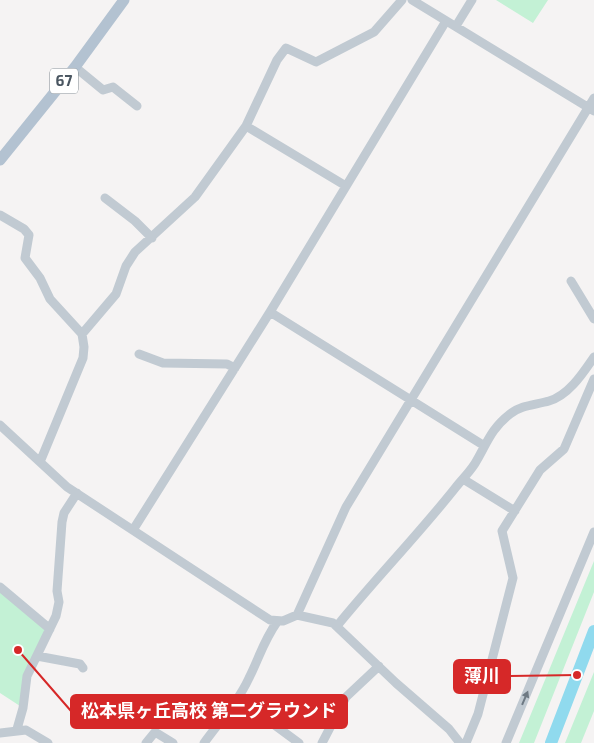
<svg xmlns="http://www.w3.org/2000/svg" width="594" height="743" font-family="'Exo 2','Noto Sans JP',sans-serif">
  <style>
    .green { fill: #c3f1d5 }
    .lines { fill: none; stroke-linecap: round; stroke-linejoin: round }
    .river { stroke: #90daee; stroke-width: 12 }
    .minor { stroke: #c1cad2; stroke-width: 9 }
    .major { stroke: #b3c2d1; stroke-width: 11 }
    .oneway { fill: #6e7983 }
    .labels { text-anchor: middle; stroke-width: 4.5; stroke-linejoin: round; paint-order: stroke }
    .shield { fill: #fff; stroke: #808990; stroke-width: 1 }
    .shield-label { font-size: 15px; font-weight: bold; fill: #4a5661 }
    .leader { fill: none; stroke: #d62828; stroke-width: 2 }
    .callout-dot { fill: #d62828; stroke: #fff; stroke-width: 2 }
    .callout { fill: #d62828; stroke: #d62828; stroke-width: 2 }
    .callout-label { font-size: 18px; text-anchor: middle; font-weight: bold; fill: #fff }
  </style>
  <rect width="100%" height="100%" fill="#f5f3f3"/>
  <path class="green" d="M496,0H548L533,23Z
    M594,561V592L534,743H519Z
    M0,591L46,628L20,706L0,693Z
    M594,672V711L581,743H565Z"/>
  <g class="lines">
    <path class="river" d="M551,743L594,631"/>
    <path class="minor" d="M412,0L594,111
      M456,26L472,0
      M75,67L103,90L113,87L137,106
      M246,126L346,186
      M105,198L135,221L152,238
      M0,215L24,229L29,235L25,258L40,278L50,299L82,334L84,347L83,358L40,462
      M571,281L594,319
      M270,312L483,445
      M82,334L116,294L126,266L135,252L195,197L246,126L277,60L286,48L316,62L374,32L402,0
      M139,354L163,363L227,364L235,368
      M0,425L67,487L270,620L283,621L297,615L333,623L396,683L449,729L460,743
      M463,479L515,511
      M133,530L270,312L446,21
      M0,587L50,629
      M297,615L346,507L594,98
      M337,626C376,578 418,535 456,487C463,478 472,470 477,460C488,441 491,429 510,414C521,405 535,405 549,401C569,395 583,373 594,357
      M37,656L80,664L83,668
      M238,698L299,743
      M17,729L23,708L27,676L56,616L59,602L57,591L62,522L64,513L77,493
      M0,733L26,730L48,743
      M146,743L155,732L173,743
      M204,743C219,722 238,702 249,678C259,658 264,640 277,622
      M322,743L346,697L379,666
      M466,743L478,714L513,578L502,531L540,470L564,449L594,379
      M506,743L594,532"/>
    <path class="major" d="M0,160L75,67L124,0"/>
  </g>
  <defs><path id="oneway-solid" d="M-6-.8H1V-3.2L6.5 0L1 3.2V.8H-6Z" transform="scale(1.25)"/></defs>
  <use class="oneway" href="#oneway-solid" transform="translate(525 698) rotate(-67)"/>
  <g class="labels">
    <rect class="shield" x="50" y="68.5" width="28" height="25" rx="4"/>
    <g class="shield-label">
      <text x="64" y="86">67</text>
    </g>
  </g>
  <path class="leader" d="M577 675L510 676M18 650L71 711"/>
  <g class="callout-dot">
    <circle cx="577" cy="675" r="5"/>
    <circle cx="18" cy="650" r="5"/>
  </g>
  <g class="callout">
    <rect x="454" y="660" width="56" height="33" rx="5"/>
    <rect x="71" y="695" width="276" height="33" rx="5"/>
  </g>
  <g class="callout-label">
    <text x="482" y="682">薄川</text>
    <text x="209" y="717">松本県ヶ丘高校 第二グラウンド</text>
  </g>
</svg>
